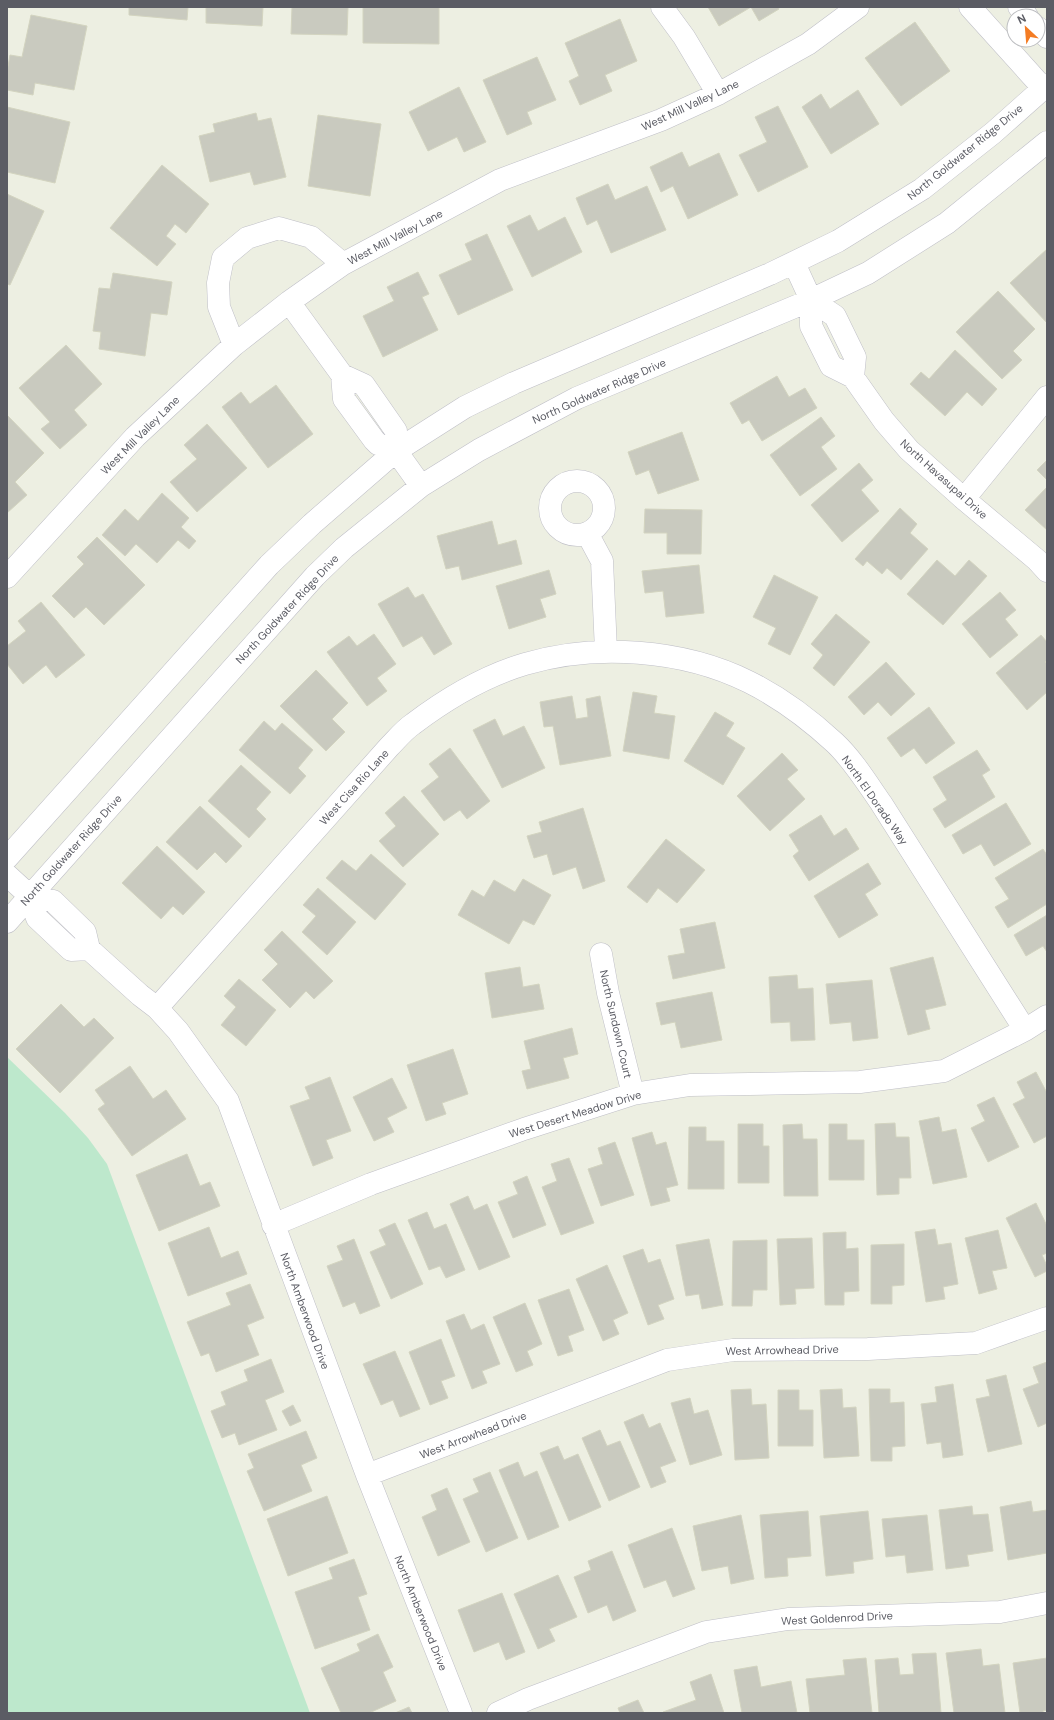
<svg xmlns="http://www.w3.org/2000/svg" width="1054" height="1720" font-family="'DM Sans',sans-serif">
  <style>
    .green { fill: #bde8cc }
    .building { fill: #c9cabf; stroke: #d3d4c0 }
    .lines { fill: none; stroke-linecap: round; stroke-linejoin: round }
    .minor-casing { stroke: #bfbfc7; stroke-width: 23 }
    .minor { stroke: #fff; stroke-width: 22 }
    .labels { text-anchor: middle; stroke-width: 4; stroke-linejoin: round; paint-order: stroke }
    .street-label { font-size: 11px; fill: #5b5c64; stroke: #fff }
  </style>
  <rect width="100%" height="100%" fill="#edefe2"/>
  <path class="green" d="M7,1057L65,1113L88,1138L107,1164L310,1713H7Z"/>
  <path class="building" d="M129,7H188L187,20L129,15Z
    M206,7H263L262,26L206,23Z
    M292,7H348L347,35L291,34Z
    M363,7H439V44L363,43Z
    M708,7H778L779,9L759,21L751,7L719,26Z
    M31,15L87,26L74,90L35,83L33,95L7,90V72L10,55L22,57Z
    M620,19L637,61L605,75L612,91L580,105L569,81L579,76L565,43Z
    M915,22L950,71L901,106L865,58Z
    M537,57L556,100L527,112L532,124L507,135L483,80Z
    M459,87L486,142L464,152L457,137L428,151L409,112Z
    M858,90L879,124L831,154L802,107L821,94L830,109Z
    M778,106L808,167L758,192L739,155L767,142L755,117Z
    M7,107L70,122L55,183L7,172Z
    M256,113L258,121L271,118L286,177L254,185L250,172L210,182L199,136L215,132L213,124Z
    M318,115L381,124L370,196L308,186Z
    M682,152L689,167L719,153L738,195L688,219L673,186L661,192L650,167Z
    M162,165L209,204L186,233L175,224L166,236L176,244L157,266L110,228Z
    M608,184L615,200L647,186L666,230L611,253L597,220L587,225L576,198Z
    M7,194L44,211L10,285L7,284Z
    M530,215L538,231L565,217L582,252L532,277L507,226Z
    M487,234L513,290L458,315L439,275L472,260L465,244Z
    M1047,249V323L1010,283Z
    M418,272L429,294L422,297L438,330L383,357L363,316L394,301L387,287Z
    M113,273L172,282L167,315L151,313L145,356L99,349L101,332L93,331L99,288L110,289Z
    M998,291L1035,329L1013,351L1022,360L1002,379L956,332Z
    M66,345L102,384L74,410L87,425L60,449L41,429L50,422L19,388Z
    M955,350L997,389L982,406L967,392L945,416L910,384L921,372L929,379Z
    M777,376L789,397L805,388L817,408L762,441L749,420L742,424L730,403Z
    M276,385L313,434L268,468L222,407L241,392L250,404Z
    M7,415L44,453L15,482L27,495L7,513Z
    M821,417L835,436L821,447L837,469L800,496L770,455Z
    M207,424L247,468L197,512L170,482L197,459L184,445Z
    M682,432L699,480L658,494L649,470L636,475L628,452Z
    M1047,460V480L1037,470Z
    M859,463L873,480L861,490L879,511L842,542L811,505Z
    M1047,487V530L1025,510Z
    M162,493L189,518L181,527L196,541L189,549L178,540L157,563L136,544L125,556L102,535L125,509L138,521Z
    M900,508L917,524L910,533L928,549L901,580L887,568L882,574L867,561L863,566L855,559Z
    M645,509L702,510L701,554H667V533H644Z
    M492,521L498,545L516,540L522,564L462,580L459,566L446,569L437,536Z
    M97,537L145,585L104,625L86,607L74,618L52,596L84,564L77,557Z
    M937,560L955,576L969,560L987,576L943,625L907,594Z
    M699,565L704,613L666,617L663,591L645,593L642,571Z
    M549,570L556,594L540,599L546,617L509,629L496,586Z
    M774,575L818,597L790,655L768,644L776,628L753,617Z
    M408,587L415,598L423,594L452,644L434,655L422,636L403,647L378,604Z
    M1000,592L1016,610L1005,619L1018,635L990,658L962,624Z
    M41,602L85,655L56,678L46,665L23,684L7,664V646L26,631L18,621Z
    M836,614L870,642L834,686L813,668L823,655L811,644Z
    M374,634L396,664L377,678L387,691L367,706L327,652L349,636L357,646Z
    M1041,635L1047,642V660L1045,662L1047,664V692L1027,710L996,673Z
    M886,662L915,694L891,716L878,702L864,715L848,697Z
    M316,670L348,703L332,719L345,732L326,751L280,706Z
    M633,692L657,696L654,713L675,716L669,759L623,751Z
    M572,696L576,719L588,717L586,699L600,696L611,756L560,765L553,726L544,727L540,702Z
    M929,707L955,743L926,764L914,748L901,757L887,738Z
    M715,712L734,723L726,736L745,748L723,785L684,761Z
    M495,719L503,736L524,726L545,768L502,788L473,730Z
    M264,721L275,731L282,723L313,750L298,768L306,776L290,794L239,750Z
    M450,748L490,801L467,819L460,810L444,821L421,791L439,777L429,764Z
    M977,750L990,770L982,775L995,797L945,828L933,809L947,800L933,777Z
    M782,753L798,770L787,779L805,799L770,831L737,796Z
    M241,765L271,792L256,809L266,819L249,838L208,801Z
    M404,796L439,834L403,867L379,841L396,826L385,813Z
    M1006,803L1031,844L994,866L981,844L963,854L952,835Z
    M200,806L242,846L226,863L215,852L197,870L166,842Z
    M583,808L605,881L583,889L576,867L553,875L547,854L534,858L527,836L542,832L539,822Z
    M821,815L834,836L846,828L859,849L809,881L793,856L799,851L789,835Z
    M666,839L705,870L677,903L658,888L647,903L627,887Z
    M157,846L205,892L183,915L173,906L161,919L122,883Z
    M1043,849L1047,855L1046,874L1047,904L1008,928L995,907L1009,899L995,878Z
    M371,854L406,884L375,920L326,878L342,860L356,871Z
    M868,863L881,884L865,894L878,915L839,938L814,896Z
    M523,879L551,895L534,925L523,920L509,944L458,915L472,890L484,897L494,880L515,892Z
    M318,888L356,922L327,955L302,932L316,916L303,905Z
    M1047,915V952L1043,946L1026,956L1014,935Z
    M715,922L725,968L673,979L668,956L685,953L680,929Z
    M282,931L333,981L314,999L306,991L290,1008L262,980L278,964L264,950Z
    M933,957L946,1005L925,1010L930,1029L908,1035L890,968Z
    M520,967L523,987L539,984L544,1009L492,1018L485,973Z
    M797,975L798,989L813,988L815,1040L791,1041L790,1022L771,1023L769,977Z
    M239,979L276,1010L246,1046L221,1025L236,1007L224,996Z
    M872,980L878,1038L853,1041L851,1022L830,1024L826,984Z
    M712,992L722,1040L681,1048L675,1022L661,1025L656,1003Z
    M61,1004L84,1027L94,1018L114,1038L60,1093L16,1049Z
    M572,1028L578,1054L563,1058L569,1078L527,1089L522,1071L531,1069L524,1041Z
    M453,1049L468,1094L442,1103L446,1114L426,1121L407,1065Z
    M130,1066L153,1099L166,1090L186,1119L132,1156L98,1109L105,1104L95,1090Z
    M1036,1072L1047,1093V1136L1034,1143L1013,1104L1025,1098L1017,1082Z
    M330,1077L351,1131L326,1140L333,1158L313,1166L290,1106L310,1099L305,1087Z
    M392,1078L407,1108L387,1118L394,1132L374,1141L353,1097Z
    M994,1097L1019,1147L988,1162L971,1128L985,1121L977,1105Z
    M939,1117L942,1132L956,1129L967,1177L933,1184L919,1121Z
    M895,1123L896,1137H909L911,1178H899V1194L877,1195L875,1124Z
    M738,1124H763V1146H769V1183H738Z
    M802,1124L803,1139H817L818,1196H784L783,1125Z
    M829,1124H847V1140H864V1180H829Z
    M689,1127H706V1141H724V1189H688Z
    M652,1132L656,1145L666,1142L678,1185L666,1188L670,1201L651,1206L632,1138Z
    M615,1142L634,1195L601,1206L588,1169L603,1164L598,1148Z
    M187,1154L200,1186L210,1182L220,1206L159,1231L136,1175Z
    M569,1158L594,1223L561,1235L542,1187L557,1181L551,1164Z
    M527,1176L546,1225L513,1238L498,1202L518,1194L513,1182Z
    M468,1196L474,1210L487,1204L510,1257L479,1270L450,1204Z
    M1036,1203L1047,1226V1253L1042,1255L1047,1266V1271L1035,1277L1006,1218Z
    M427,1212L434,1229L446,1224L465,1270L446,1278L440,1266L429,1270L408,1220Z
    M395,1223L423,1284L391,1299L370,1252L386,1245L379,1230Z
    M209,1227L221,1258L238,1251L247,1274L188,1296L168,1243Z
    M935,1229L938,1245L951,1243L958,1284L943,1287L945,1299L926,1302L915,1232Z
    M998,1230L1007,1268L992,1271L997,1289L979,1294L965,1238Z
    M846,1232V1249L858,1248L859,1291L844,1292V1305H825L823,1233Z
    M812,1238L814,1288L795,1289L796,1304L780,1305L777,1239Z
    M354,1239L380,1306L360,1314L355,1302L343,1307L327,1266L343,1260L337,1246Z
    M709,1239L723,1305L702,1309L699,1294L686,1296L676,1245Z
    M767,1240V1290H753L752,1306H732L733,1241Z
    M904,1244V1285L892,1286V1304H871V1245Z
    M643,1249L648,1263L660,1259L674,1299L658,1305L664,1319L648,1325L623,1256Z
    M607,1265L628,1313L613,1320L619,1334L603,1341L576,1279Z
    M250,1284L264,1318L247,1325L259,1355L216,1372L209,1353L201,1356L187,1322L231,1305L226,1293Z
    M569,1289L584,1330L568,1336L573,1351L558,1356L538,1300Z
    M525,1303L542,1344L527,1351L533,1365L516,1372L493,1317Z
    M464,1314L471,1330L484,1324L500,1364L482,1371L487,1383L472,1389L446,1321Z
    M441,1339L455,1376L441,1381L448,1398L430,1405L409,1352Z
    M395,1351L420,1409L400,1417L393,1400L381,1405L363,1364Z
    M271,1359L284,1392L265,1400L277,1430L239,1445L235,1433L222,1438L211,1411L226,1405L221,1392L248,1381L244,1370Z
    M1047,1362V1423L1038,1427L1023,1389L1039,1383L1033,1367Z
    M1006,1375L1022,1444L988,1452L976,1399L990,1396L986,1380Z
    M953,1384L963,1455L943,1458L941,1442L927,1444L921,1404L937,1402L935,1387Z
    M751,1389L752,1405L766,1404L769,1458L735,1460L731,1390Z
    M842,1389L843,1408L856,1407L859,1456L824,1458L820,1390Z
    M869,1389H890V1403L904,1402L905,1446L892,1447V1461H871Z
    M778,1390H799V1410H813V1446H778Z
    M690,1398L694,1414L708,1410L722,1455L690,1465L671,1403Z
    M293,1405L301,1421L290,1426L282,1411Z
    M643,1414L649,1428L660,1423L676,1461L660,1467L666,1482L651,1488L624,1422Z
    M600,1430L607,1446L620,1441L640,1487L609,1501L582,1438Z
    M306,1431L317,1458L301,1465L312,1491L264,1511L247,1471L254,1468L248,1454Z
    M558,1446L564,1460L578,1454L601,1507L569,1521L540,1453Z
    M518,1462L524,1477L537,1471L559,1527L528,1540L499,1470Z
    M490,1472L518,1538L486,1552L463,1499L479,1492L473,1479Z
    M447,1488L470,1542L438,1556L422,1517L437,1510L431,1495Z
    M327,1496L348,1553L288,1576L267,1519Z
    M1031,1501L1033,1512L1047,1510V1553L1008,1560L1000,1507Z
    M972,1506L973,1515L988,1514L993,1551L967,1555L969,1566L946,1569L939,1510Z
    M808,1511L811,1556L787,1558L788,1576L765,1578L760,1515Z
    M868,1511L873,1559L853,1562L854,1573L826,1576L820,1516Z
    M741,1515L754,1579L731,1584L728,1566L702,1571L693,1526Z
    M927,1515L933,1570L907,1573L905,1555L886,1557L882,1519Z
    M672,1528L695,1589L673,1597L666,1580L644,1588L628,1545Z
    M612,1551L636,1611L613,1621L607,1605L588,1613L574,1577L591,1570L588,1561Z
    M354,1559L367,1594L358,1597L370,1630L315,1649L295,1592L333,1579L329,1568Z
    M558,1575L577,1617L549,1629L555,1641L538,1649L514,1594Z
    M502,1593L525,1652L506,1660L499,1642L474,1652L458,1610Z
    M378,1634L393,1667L383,1672L396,1701L369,1713H341L321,1668L360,1651L357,1644Z
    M981,1649L983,1666L999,1664L1005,1713H954L946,1653Z
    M936,1653L941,1713H879L875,1660L898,1658L900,1675L914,1674L912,1654Z
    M866,1658L872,1713H810L806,1679L845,1675L843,1660Z
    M1047,1658V1710L1043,1711V1713H1020L1013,1663Z
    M757,1666L761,1687L791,1681L797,1713H742L734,1670Z
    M711,1674L724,1713H664L663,1712L696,1700L690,1682Z
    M638,1700L644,1713H620L618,1708Z
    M409,1707L412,1713H395Z"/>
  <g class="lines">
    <g class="minor-casing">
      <path id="minor" d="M662,7L684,37L718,94
        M970,7L1044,89
        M1019,7L1027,16
        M1038,28L1047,37
        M794,263L811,300V326L831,366L853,377L884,421L909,450L964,499L1037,560L1047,571
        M811,300L835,316L855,357L853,377
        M289,302L342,375L344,399L374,440L378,444L396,451L421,486
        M234,345L219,307L218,283L223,258L247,238L279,228L311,237L343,264
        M342,375L364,385L396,431V451
        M550 508a27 27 0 1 1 54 0a27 27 0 1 1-54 0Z
        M964,499L1047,397
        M587,533L602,561L606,651
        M7,577L135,437L234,345L289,302L343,264L500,180L661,120L718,94L808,44L858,7
        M7,858L269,565L312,524L396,451L465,407L514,383L770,274L838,241L922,189L993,133L1047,85
        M7,875L30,896L37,918L71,950L89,949
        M30,896L53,901L85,932L89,949L140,995L157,1008L178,1031L228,1101L367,1475L461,1713
        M7,922L315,576L344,548L421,486L479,450L577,398L811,300L868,273L947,223L1047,142
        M601,954L608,993L633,1094
        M157,1008L389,747C397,739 404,730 413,724C446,699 485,676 525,664C595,643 683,649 749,682C781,698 809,719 835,743C853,760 867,783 881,803L1025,1030
        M273,1225L371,1184L524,1129L633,1094L690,1085L860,1082L944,1071L1025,1030L1047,1016
        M367,1475L667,1360L733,1350L868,1349L976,1343L1047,1318
        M498,1713L528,1699L706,1632L788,1619L1000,1612L1047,1603"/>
    </g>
    <use href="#minor" class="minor"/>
  </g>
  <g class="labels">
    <g class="street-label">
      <text transform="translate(690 105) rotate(-25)" y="4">West Mill Valley Lane</text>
      <text transform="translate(965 152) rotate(-39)" y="4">North Goldwater Ridge Drive</text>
      <text transform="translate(395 237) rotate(-28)" y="4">West Mill Valley Lane</text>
      <text transform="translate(599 391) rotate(-24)" y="4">North Goldwater Ridge Drive</text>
      <text transform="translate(140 435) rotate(-45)" y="4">West Mill Valley Lane</text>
      <text transform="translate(944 479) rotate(42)" y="4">North Havasupai Drive</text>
      <text transform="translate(287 609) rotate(-47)" y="4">North Goldwater Ridge Drive</text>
      <text transform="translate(354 787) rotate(-48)" y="4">West Cisa Rio Lane</text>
      <text transform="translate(875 800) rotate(55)" y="4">North El Dorado Way</text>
      <text transform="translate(71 850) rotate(-48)" y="4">North Goldwater Ridge Drive</text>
      <text transform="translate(616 1024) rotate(77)" y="4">North Sundown Court</text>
      <text transform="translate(575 1114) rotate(-17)" y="4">West Desert Meadow Drive</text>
      <text transform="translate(305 1311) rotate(70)" y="4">North Amberwood Drive</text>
      <text transform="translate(782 1350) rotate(-1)" y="4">West Arrowhead Drive</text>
      <text transform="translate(473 1435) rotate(-21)" y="4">West Arrowhead Drive</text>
      <text transform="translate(421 1613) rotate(68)" y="4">North Amberwood Drive</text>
      <text transform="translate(837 1618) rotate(-3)" y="4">West Goldenrod Drive</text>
    </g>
  </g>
  <rect width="1054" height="1720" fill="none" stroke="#5b5c64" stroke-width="16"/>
  <g transform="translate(1026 28) rotate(334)"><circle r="19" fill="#ffffff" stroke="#bdbec1"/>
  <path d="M0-3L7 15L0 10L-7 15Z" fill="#f47c23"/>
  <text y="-6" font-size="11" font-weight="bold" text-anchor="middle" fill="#5b5c64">N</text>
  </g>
</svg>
